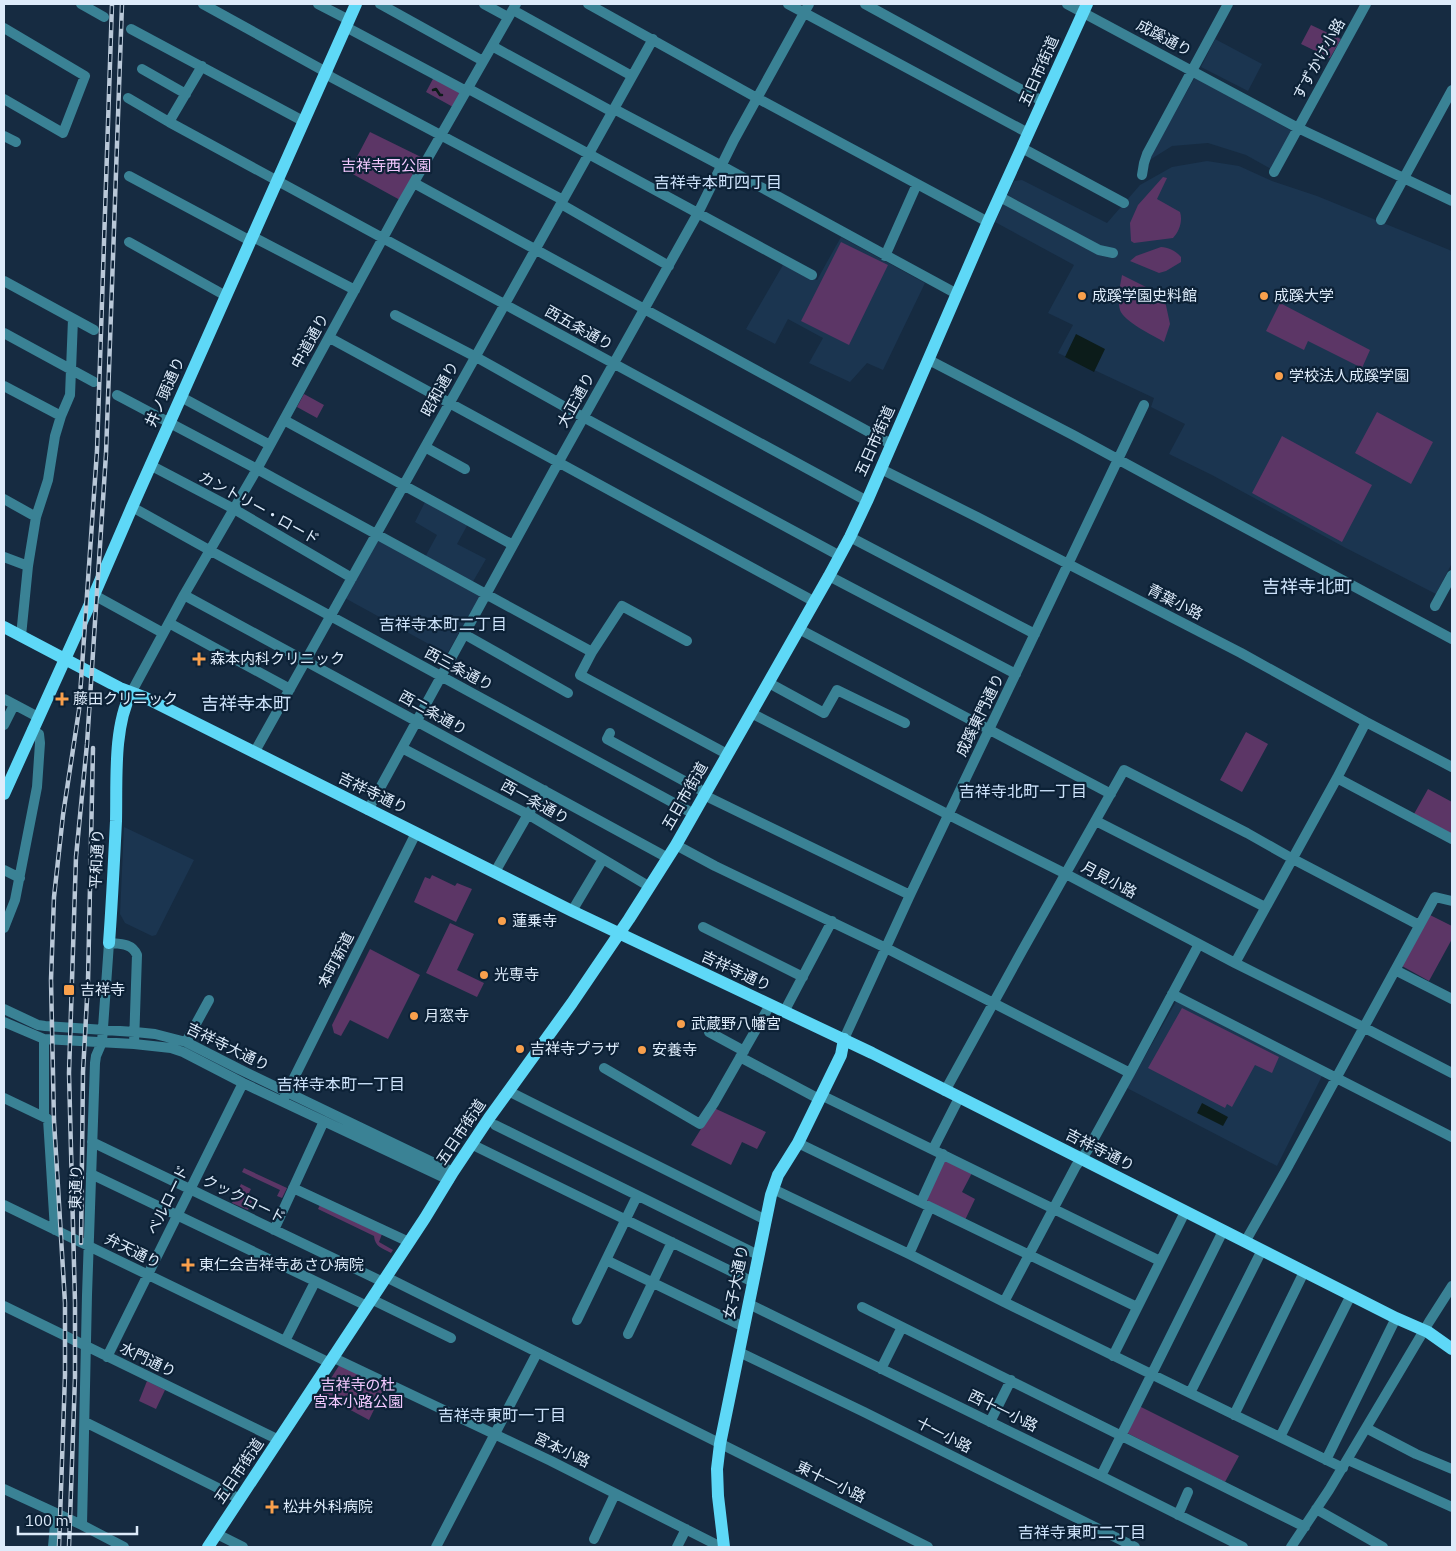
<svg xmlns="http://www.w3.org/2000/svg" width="1456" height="1551" font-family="'IBM Plex Sans','Noto Sans JP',sans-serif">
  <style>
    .built { fill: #1b3550 }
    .green { fill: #5c3666 }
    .water { fill: #0c1c1a }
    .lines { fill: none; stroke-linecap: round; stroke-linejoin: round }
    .stream { stroke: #0c1c1a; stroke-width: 2.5 }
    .minor { stroke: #3a8295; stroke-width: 10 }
    .major { stroke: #5ed8f7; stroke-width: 12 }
    .rail-casing { stroke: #b9c8d8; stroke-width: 4.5 }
    .rail { stroke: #0c2136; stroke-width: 2.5; stroke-dasharray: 8; stroke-linecap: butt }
    .poi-dot { fill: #f9a04c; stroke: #0c2136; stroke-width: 2 }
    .labels { text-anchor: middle; stroke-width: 4.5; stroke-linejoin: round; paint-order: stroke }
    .street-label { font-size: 15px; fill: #ddebfa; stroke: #0c2136 }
    .park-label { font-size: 15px; fill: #f4c9ff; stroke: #0c2136 }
    .poi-label { font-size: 15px; fill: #ddebfa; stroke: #0c2136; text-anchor: start }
    .neighbourhood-label { font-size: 16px; fill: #cde2fa; stroke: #0c2136 }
    .quarter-label { font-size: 18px; fill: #cde2fa; stroke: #0c2136 }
  </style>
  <rect width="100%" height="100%" fill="#162b41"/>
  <path class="built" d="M1215,39L1262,64L1248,91L1201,67Z
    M1195,77L1292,131L1273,170L1246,155L1208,143L1172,146L1148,161Z
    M1207,161L1239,166L1272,181L1317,196L1452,251V563L1436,594L1344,547L1212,475L1169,454L1185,424L1151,407L1154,398L1058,353L1073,325L1048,313L1074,265L995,222L1014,181L1022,180L1107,223L1140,185L1172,167Z
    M841,237L925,283L883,370L867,363L850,382L809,363L823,338L788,319L775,344L746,329L783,265L817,280Z
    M427,498L469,522L457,544L486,559L471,585L424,559L437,535L415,522Z
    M377,538L481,594L447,654L343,597Z
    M124,827L194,860L156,935L152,936L125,923L120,914Z
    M1177,1000L1322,1076L1277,1166L1127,1088Z"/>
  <path class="green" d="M1311,25L1341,39L1330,58L1301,44Z
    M434,77L461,92L453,107L426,92Z
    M370,132L423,158L400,200L349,172Z
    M1163,177L1167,178L1157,199L1180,212C1183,221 1179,232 1173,238L1134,243L1131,241L1130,223L1138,205Z
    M841,242L888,265L849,345L801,321Z
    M1161,247C1168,247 1176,251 1181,257V262L1166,271L1159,273L1130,261L1136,256Z
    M1122,275L1164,296L1170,324L1164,342C1153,335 1124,322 1120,310C1117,299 1120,286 1122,275Z
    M1280,303L1370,350L1362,368L1308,341L1304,350L1266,331Z
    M304,394L324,405L317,418L297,407Z
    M1377,412L1433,442L1411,484L1355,453Z
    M1282,436L1372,485L1342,542L1252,493Z
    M1246,732L1268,744L1242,792L1220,780Z
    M1428,789L1452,802V834L1414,814Z
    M432,875L455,886L457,883L472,889L456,922L414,902L425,877L430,879Z
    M1428,914L1452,926V939L1429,981L1402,966Z
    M450,923L474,934L457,970L484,983L477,997L426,973Z
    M370,949L420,975L388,1039L350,1020L341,1036L334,1033L332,1025Z
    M1182,1008L1279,1057L1272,1073L1255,1065L1232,1107L1227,1104L1225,1108L1148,1068Z
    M714,1108L766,1132L757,1149L742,1142L731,1165L691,1145Z
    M948,1159L973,1171L962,1192L975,1199L965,1220L926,1200L943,1161Z
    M244,1168L287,1188L282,1198L277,1196L280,1190L242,1172Z
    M241,1184L251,1189L247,1197L253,1199L248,1210L232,1203Z
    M320,1205L382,1234L379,1242L393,1250L391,1253C382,1248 375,1247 374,1236L318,1209Z
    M340,1364L386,1385L369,1420L321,1394Z
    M147,1381L165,1390L156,1409L139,1401Z
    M1137,1405L1239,1456L1225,1482L1123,1431Z"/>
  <path class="water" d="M1076,334L1105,349L1094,372L1065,357Z
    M1202,1103L1228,1117L1223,1126L1197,1113Z"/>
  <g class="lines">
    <path class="stream" d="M433,90L436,89L440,95H442"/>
    <path class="minor" d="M81,4L104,17
      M203,4L326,72L331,77L563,200
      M318,4L349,20
      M380,4L483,61
      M484,4L508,17
      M588,4L757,98L988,222
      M788,4L1028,133
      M865,4L1042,101
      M1067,4L1298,128L1452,201
      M513,10L632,76
      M346,27L466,91
      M4,28L85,76L63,133L4,99
      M131,29L303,121
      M492,46L609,110H616L722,166L957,294
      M142,69L186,94
      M467,88L812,275
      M128,98L169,122L867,501
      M169,122L202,66
      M4,136L16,142
      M1022,148L1124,203
      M1274,172L1366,4
      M1142,175L1144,163L1147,154L1228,4
      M129,176L245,238L257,239L355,290
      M414,183L891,444
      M1000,197L1099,250L1113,253
      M561,204L669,266
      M1381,220L1452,90
      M129,242L226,296
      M885,256L917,184
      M4,281L94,330
      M395,315L476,357L583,417L840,556
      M4,333L94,382
      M330,338L815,602
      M929,360L1073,435L1195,501L1452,639
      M4,386L61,416
      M117,395L257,469L592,652
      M181,397L270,445
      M284,420L513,545
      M425,447L465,469
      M150,465L234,509L352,578
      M881,469L977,517L1241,653L1366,722L1452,767
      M4,499L36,517
      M132,507L211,551L694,814
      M850,537L1035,634
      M4,557L28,566
      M829,576L1016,674
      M94,595L163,633
      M184,595L668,858
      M1435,606L1452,575
      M169,623L290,689
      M799,629L1111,794
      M464,634L568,693
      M21,636L28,566L36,517L48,480L55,436L61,416L70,395L73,319
      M687,641L622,606L592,652L580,675L727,754
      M769,683L824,713L837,690L905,723
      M131,693L184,595L257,469L401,205L516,4
      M4,699L38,717
      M751,713L949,815L1066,874L1235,963L1363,1027L1452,1073
      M4,725L14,705
      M610,733L607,739L699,789L710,798L910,895
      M402,748L529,815L650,887
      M254,753L653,39
      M1337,778L1452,839
      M368,810L558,463L698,213L734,140L809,4
      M1096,821L1265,907
      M676,845L715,866L886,948L1130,1073
      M4,870L20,878
      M495,872L527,816L544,790
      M572,911L603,859
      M703,927L803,977
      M4,928L15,900L37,787L40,743L39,734L32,730
      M1235,963L1337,778L1366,722
      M1395,970L1452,999
      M1172,994L1452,1137
      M4,1009L38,1025L45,1026L135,1032L155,1034L186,1042L239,1069L453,1172
      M784,1012L832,921
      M4,1022L44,1039L134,1044L171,1048L183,1052L243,1083L449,1180
      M709,1032L744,1051
      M844,1039L910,895L1144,405
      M186,1042L209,1000
      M740,1057L819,1099
      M604,1068L700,1124L714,1103L770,1005
      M508,1091L766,1220
      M945,1091L1022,951L1124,770L1247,833L1293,859L1419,925
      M821,1095L1160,1261
      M4,1098L48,1119L55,1230
      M284,1098L416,833
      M44,1117V1039
      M495,1125L758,1255
      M92,1142L383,1282
      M798,1143L1137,1307
      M471,1144L753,1282
      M933,1149L959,1098
      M91,1174L367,1306
      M293,1188L409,1242
      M773,1189L909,1254L1004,1302L1343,1468
      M921,1202L943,1154
      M4,1205L330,1363
      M274,1230L324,1121
      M1245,1242L1286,1170L1435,897L1452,901
      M909,1254L930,1207
      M606,1260L744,1327
      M386,1277L928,1547
      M371,1299L451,1338
      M1004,1302L1076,1166L1087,1151L1130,1073L1199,944
      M749,1304L1101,1476L1243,1547
      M4,1306L279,1440
      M862,1307L1305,1527
      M577,1320L637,1196
      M628,1334L672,1242
      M285,1341L315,1282
      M739,1352L864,1412L1135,1547
      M1113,1356L1185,1212
      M107,1357L243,1083
      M334,1358L551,1461L721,1547
      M881,1369L902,1327
      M1190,1393L1262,1250
      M1234,1415L1304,1272
      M85,1422L240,1499
      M990,1422L1011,1380
      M1366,1428L1416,1454L1452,1469
      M1280,1437L1351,1295
      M1326,1460L1396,1318
      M1348,1460L1452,1507
      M1101,1476L1223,1231
      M4,1489L82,1525
      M1316,1509L1383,1547
      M1178,1515L1188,1492
      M217,1534L243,1547
      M594,1539L615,1494
      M53,1547L56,1513
      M124,1547L82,1525L87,1295L95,1063L96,1056L102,1042L109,943C120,944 132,943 137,955L134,1044
      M436,1547L537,1353
      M677,1547L686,1529
      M1291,1547L1329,1490L1429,1322L1452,1286"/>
    <path class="major" d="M4,627L120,688L144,697L572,911L872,1053L1396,1318L1428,1332L1452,1349
      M4,794L94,595L132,507L356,4
      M109,943C112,903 114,862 116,821C117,782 113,728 131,693
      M208,1547L425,1218L453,1172L489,1118L572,1003L629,919L676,845L829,576L850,537L867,501L988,222L1087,4
      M724,1547L718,1496L717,1469L720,1444L771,1195L778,1175L798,1143L841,1055L844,1039"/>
    <g class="rail-casing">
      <path id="rail" d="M81,1243L83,1072L88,981L93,748
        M59,1547L65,1375V1303L54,1121L51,980L54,897L63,815L79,710L97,451L112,4
        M69,1547L75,1377V1303L69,1073L76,857L87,744L106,454L122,4"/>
    </g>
    <use href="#rail" class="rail"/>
  </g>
  <g class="poi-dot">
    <circle cx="1082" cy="296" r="5"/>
    <circle cx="1264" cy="296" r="5"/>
    <circle cx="1279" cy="376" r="5"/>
    <path d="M196.5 651.5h5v5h5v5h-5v5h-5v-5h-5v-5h5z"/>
    <path d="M59.5 691.5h5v5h5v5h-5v5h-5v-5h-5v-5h5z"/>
    <circle cx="502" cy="921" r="5"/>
    <circle cx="484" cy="975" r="5"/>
    <rect x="63" y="984" width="12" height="12" rx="2.5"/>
    <circle cx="414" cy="1016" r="5"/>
    <circle cx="681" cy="1024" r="5"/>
    <circle cx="520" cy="1049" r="5"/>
    <circle cx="642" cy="1050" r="5"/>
    <path d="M185.5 1257.5h5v5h5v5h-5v5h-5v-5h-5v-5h5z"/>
    <path d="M269.5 1499.5h5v5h5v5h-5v5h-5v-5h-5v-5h5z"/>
  </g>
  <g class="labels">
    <g class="street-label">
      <text transform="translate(1164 38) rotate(28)" y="5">成蹊通り</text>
      <text transform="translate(1319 59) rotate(-61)" y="5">すずかけ小路</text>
      <text transform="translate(1039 71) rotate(-66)" y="5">五日市街道</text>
      <text transform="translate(579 328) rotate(29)" y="5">西五条通り</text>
      <text transform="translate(310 341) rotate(-61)" y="5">中道通り</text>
      <text transform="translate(440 389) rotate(-61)" y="5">昭和通り</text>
      <text transform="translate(165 392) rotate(-66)" y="5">井ノ頭通り</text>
      <text transform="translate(576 400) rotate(-61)" y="5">大正通り</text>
      <text transform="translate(875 441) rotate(-66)" y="5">五日市街道</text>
      <text transform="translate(259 508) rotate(29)" y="5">カントリー・ロード</text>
      <text transform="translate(1175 602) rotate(27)" y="5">青葉小路</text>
      <text transform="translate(459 669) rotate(28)" y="5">西三条通り</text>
      <text transform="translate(433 713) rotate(29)" y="5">西二条通り</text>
      <text transform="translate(980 715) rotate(-64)" y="5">成蹊東門通り</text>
      <text transform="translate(373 793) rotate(26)" y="5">吉祥寺通り</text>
      <text transform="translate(685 796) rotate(-60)" y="5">五日市街道</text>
      <text transform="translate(535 802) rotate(29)" y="5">西一条通り</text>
      <text transform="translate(97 859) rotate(-87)" y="5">平和通り</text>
      <text transform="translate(1109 880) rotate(28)" y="5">月見小路</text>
      <text transform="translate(336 960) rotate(-63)" y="5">本町新道</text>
      <text transform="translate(736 971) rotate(25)" y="5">吉祥寺通り</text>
      <text transform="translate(228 1047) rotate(26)" y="5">吉祥寺大通り</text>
      <text transform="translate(461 1132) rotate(-56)" y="5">五日市街道</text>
      <text transform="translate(1100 1150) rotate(27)" y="5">吉祥寺通り</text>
      <text transform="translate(76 1187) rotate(-88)" y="5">東通り</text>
      <text transform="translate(244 1199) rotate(26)" y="5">クックロード</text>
      <text transform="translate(168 1200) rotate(-64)" y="5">ベルロード</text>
      <text transform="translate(133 1251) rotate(26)" y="5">弁天通り</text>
      <text transform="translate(736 1282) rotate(-79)" y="5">女子大通り</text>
      <text transform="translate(148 1360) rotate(26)" y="5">水門通り</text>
      <text transform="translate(1003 1411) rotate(26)" y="5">西十一小路</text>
      <text transform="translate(944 1435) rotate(27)" y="5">十一小路</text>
      <text transform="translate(562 1450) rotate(26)" y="5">宮本小路</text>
      <text transform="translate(239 1471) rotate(-56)" y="5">五日市街道</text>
      <text transform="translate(831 1482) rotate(26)" y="5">東十一小路</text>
    </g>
    <g class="park-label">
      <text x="386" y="171">吉祥寺西公園</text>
      <text x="358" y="1390">吉祥寺の杜<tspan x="358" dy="17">宮本小路公園</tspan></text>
    </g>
    <g class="poi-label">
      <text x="1092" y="301">成蹊学園史料館</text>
      <text x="1274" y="301">成蹊大学</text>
      <text x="1289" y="381">学校法人成蹊学園</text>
      <text x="210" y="664">森本内科クリニック</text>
      <text x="73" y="704">藤田クリニック</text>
      <text x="512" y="926">蓮乗寺</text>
      <text x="494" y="980">光専寺</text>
      <text x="80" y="995">吉祥寺</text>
      <text x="424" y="1021">月窓寺</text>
      <text x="691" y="1029">武蔵野八幡宮</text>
      <text x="530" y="1054">吉祥寺プラザ</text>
      <text x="652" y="1055">安養寺</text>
      <text x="199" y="1270">東仁会吉祥寺あさひ病院</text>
      <text x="283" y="1512">松井外科病院</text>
    </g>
    <g class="neighbourhood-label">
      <text x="718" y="188">吉祥寺本町四丁目</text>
      <text x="443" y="630">吉祥寺本町二丁目</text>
      <text x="1023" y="797">吉祥寺北町一丁目</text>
      <text x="341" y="1090">吉祥寺本町一丁目</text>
      <text x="502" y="1421">吉祥寺東町一丁目</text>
      <text x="1082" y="1538">吉祥寺東町二丁目</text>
    </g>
    <g class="quarter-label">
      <text x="1307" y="593">吉祥寺北町</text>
      <text x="246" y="710">吉祥寺本町</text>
    </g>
  </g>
  <rect width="1456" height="1551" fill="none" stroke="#ddebfa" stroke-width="10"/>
  <path d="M18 1526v8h119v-8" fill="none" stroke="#ddebfa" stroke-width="2.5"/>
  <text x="25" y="1526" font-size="15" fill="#ddebfa" stroke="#0c2136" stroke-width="4" paint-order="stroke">100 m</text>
</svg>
